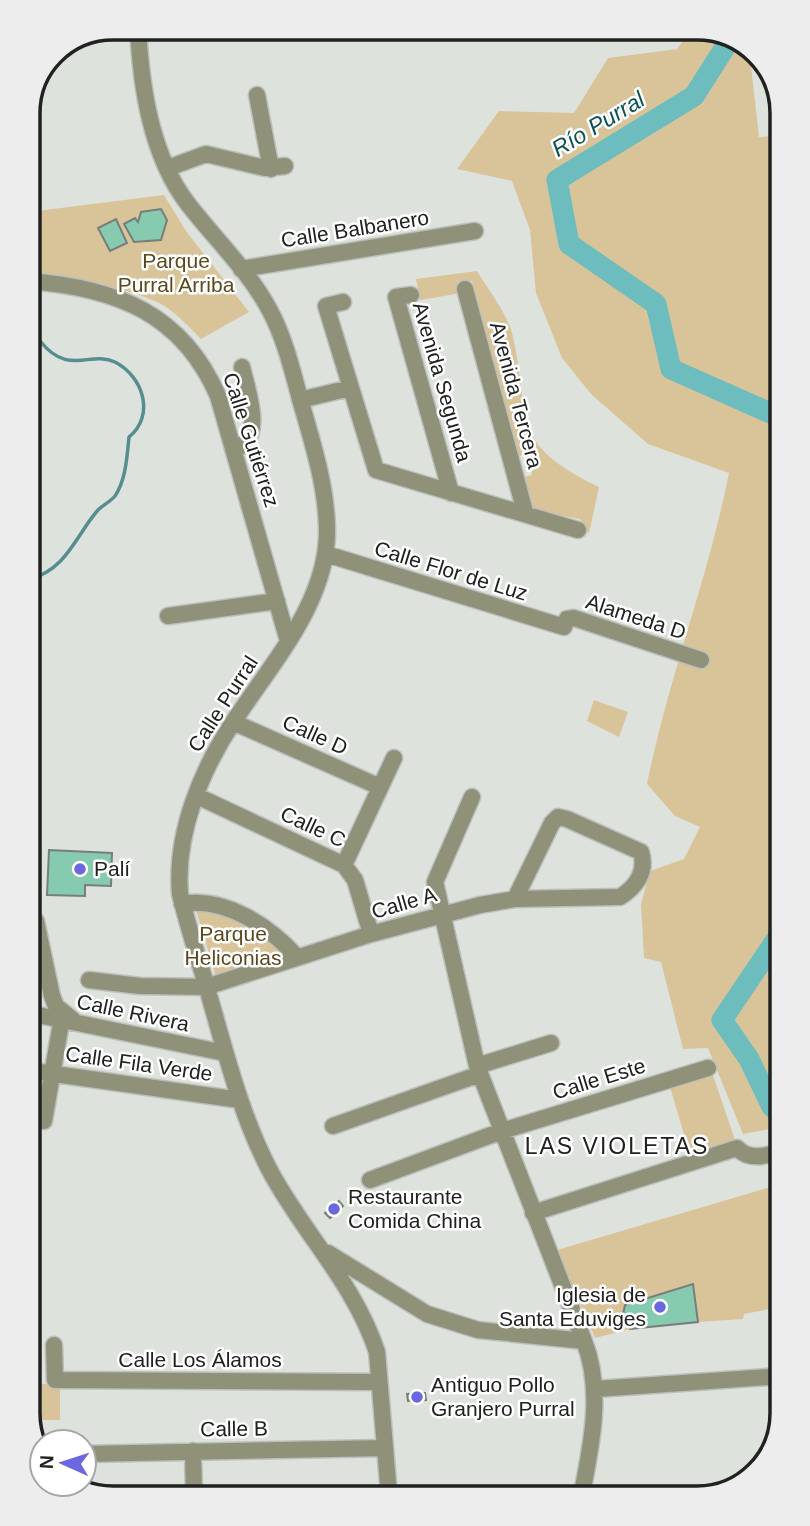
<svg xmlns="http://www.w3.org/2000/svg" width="810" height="1526" font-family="Arial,sans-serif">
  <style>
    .green { fill: #d9c49a; fill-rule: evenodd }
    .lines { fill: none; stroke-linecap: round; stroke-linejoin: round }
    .stream { stroke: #568e8f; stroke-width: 3.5 }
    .river { stroke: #6dbdbe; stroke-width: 21 }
    .building { fill: #86caaf; stroke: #787e7b; stroke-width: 2 }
    .minor-casing { stroke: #bcbfbb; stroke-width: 19 }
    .minor { stroke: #8f9179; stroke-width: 16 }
    .poi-dot { fill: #6b67e1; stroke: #fff; stroke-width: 2.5 }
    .labels { text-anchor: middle; stroke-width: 5; stroke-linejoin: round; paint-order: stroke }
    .street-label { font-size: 21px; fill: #202220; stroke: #fff }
    .park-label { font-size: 21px; fill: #5c481d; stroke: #fff }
    .poi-label { font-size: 21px; fill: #202220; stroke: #fff; text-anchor: start }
    .water-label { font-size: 23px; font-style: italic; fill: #095353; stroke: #fff }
    .neighbourhood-label { font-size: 23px; letter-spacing: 2px; fill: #202220; stroke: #fff }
    .rim { fill: none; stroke: #202220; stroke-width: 3.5 }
  </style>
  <rect width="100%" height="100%" fill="#dee2dd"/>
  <path class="green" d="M692,28H703L744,43L749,48L759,137L776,136L781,1127L743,1134L708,1048L683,1049L661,962L644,958L641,904L650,871L684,859L700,827L675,816L647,784C668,679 708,579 729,473L648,444L591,394L562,358L536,293L530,230L512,181L457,169L499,111L574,113L608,58L677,49Z
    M164,195L186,231L249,312L201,339C187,325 173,309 155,301C116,285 72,278 32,271L29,212ZM161,209L167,220L161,240L134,242L124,225L134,218L138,222L141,212Z
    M477,271C489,291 508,314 513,337C531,420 508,443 599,487L589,534L580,519L531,510L521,478L532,475L527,455L517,456L472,281H459L456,294L420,300L416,279Z
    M594,700L628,712L619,737L587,721Z
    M211,908L251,926L287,955L216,977L196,910Z
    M713,1075L736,1143L690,1155L670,1087Z
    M781,1184V1307L744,1314L743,1319L698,1322L693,1285L625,1305L622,1318L630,1329L595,1338L557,1250Z
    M34,1384H60V1420H35Z"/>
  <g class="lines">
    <path class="stream" d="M29,323C31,330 36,335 40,341C69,377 90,350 115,362C144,377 155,416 129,437C127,456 126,480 115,496C110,502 103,505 98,510C76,535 67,569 30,579"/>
    <path class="river" d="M731,38L694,96L557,180L569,244L656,304L671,369L777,416
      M780,934L722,1020L749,1059L772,1107L780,1105"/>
  </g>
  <path class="building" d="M161,209L167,220L161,240L134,242L124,224L135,218L138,222L141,212Z
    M116,219L127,243L110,251L98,228Z
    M49,850L112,853L111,886L85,885V896L47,895Z
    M339,1201L343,1206L330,1218L325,1213Z
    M693,1284L698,1322L630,1329L622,1318L625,1305Z
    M425,1393L426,1400L408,1401L407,1394Z"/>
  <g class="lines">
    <g class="minor-casing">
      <path id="minor" d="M138,28C141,87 151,156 188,204C215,239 248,270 269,309C284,336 292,369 300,399C312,441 326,484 327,528C329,601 271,664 234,721C201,770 175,834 180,894C189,931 201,966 211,1002C227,1058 242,1117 269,1169C302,1232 354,1282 377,1352L389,1495
        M257,95L271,169
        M168,168L206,154L265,168L285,166
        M241,269L475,231
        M29,281C116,288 182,313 218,396L288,641
        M465,289L525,512
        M411,295L396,297L451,493
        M343,302L326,306L376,470L578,530
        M300,400L350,388
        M235,449C266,439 247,390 242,367
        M326,554L564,627L567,619L574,618L701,660
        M168,616L277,601
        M233,722L380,787
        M197,796L344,865L355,880L371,934
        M472,797L435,882L477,1066L584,1341
        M344,865L394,758
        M182,904C225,896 270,927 297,957
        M36,921L52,996L56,1006L73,1020
        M89,980L140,986L206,987L371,934L480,905L515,899L620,897C636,887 647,872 641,852L567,819L558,817L552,823L515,899
        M33,1014L225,1053
        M477,1066L551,1043
        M33,1071L240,1100
        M44,1121L60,1029
        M333,1126L480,1074
        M370,1180L502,1131L708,1068
        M533,1213L737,1148C749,1161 766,1156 781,1151
        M328,1253L427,1314L478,1330L584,1341C603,1388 592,1443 582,1493
        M54,1345L55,1380L379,1382
        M596,1389L782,1376
        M193,1451L194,1497
        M84,1454L385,1448"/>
    </g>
    <use href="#minor" class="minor"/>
  </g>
  <g class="poi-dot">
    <circle cx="80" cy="869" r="7"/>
    <circle cx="334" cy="1209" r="7"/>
    <circle cx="660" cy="1307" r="7"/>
    <circle cx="417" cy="1397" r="7"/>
  </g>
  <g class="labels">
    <g class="street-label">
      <text transform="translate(355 229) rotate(-9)" y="7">Calle Balbanero</text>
      <text transform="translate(442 382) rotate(74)" y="7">Avenida Segunda</text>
      <text transform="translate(516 395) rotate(75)" y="7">Avenida Tercera</text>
      <text transform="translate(251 440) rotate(72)" y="7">Calle Gutiérrez</text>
      <text transform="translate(451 571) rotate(17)" y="7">Calle Flor de Luz</text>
      <text transform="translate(636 617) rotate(18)" y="7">Alameda D</text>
      <text transform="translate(223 704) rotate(-57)" y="7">Calle Purral</text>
      <text transform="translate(315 735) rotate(24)" y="7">Calle D</text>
      <text transform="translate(313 827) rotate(25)" y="7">Calle C</text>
      <text transform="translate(404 903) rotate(-16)" y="7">Calle A</text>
      <text transform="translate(133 1013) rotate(12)" y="7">Calle Rivera</text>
      <text transform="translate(139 1064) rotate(8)" y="7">Calle Fila Verde</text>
      <text transform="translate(599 1079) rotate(-17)" y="7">Calle Este</text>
      <text x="200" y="1367">Calle Los Álamos</text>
      <text transform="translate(234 1429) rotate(-1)" y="7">Calle B</text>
    </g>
    <g class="park-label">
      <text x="176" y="268">Parque<tspan x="176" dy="24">Purral Arriba</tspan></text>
      <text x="233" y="941">Parque<tspan x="233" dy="24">Heliconias</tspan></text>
    </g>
    <g class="poi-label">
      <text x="94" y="876">Palí</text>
      <text x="348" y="1204">Restaurante<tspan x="348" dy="24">Comida China</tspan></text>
      <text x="646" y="1302" text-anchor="end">Iglesia de<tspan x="646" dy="24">Santa Eduviges</tspan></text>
      <text x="431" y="1392">Antiguo Pollo<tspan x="431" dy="24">Granjero Purral</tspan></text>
    </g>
    <g class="water-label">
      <text transform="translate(598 124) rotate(-31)" y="8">Río Purral</text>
    </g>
    <g class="neighbourhood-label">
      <text x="617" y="1154">LAS VIOLETAS</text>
    </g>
  </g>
  <path d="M0 0H810V1526H0ZM113 40H697A73 73 0 0 1 770 113V1413A73 73 0 0 1 697 1486H113A73 73 0 0 1 40 1413V113A73 73 0 0 1 113 40Z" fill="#ededed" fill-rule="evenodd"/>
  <path class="rim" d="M113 40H697A73 73 0 0 1 770 113V1413A73 73 0 0 1 697 1486H113A73 73 0 0 1 40 1413V113A73 73 0 0 1 113 40Z"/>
  <g transform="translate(63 1463) rotate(273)"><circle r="33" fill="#ffffff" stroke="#a6a7a6" stroke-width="2"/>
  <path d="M0-5L12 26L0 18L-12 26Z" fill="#6b67e1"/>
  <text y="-10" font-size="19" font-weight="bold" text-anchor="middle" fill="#202220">N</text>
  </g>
</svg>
